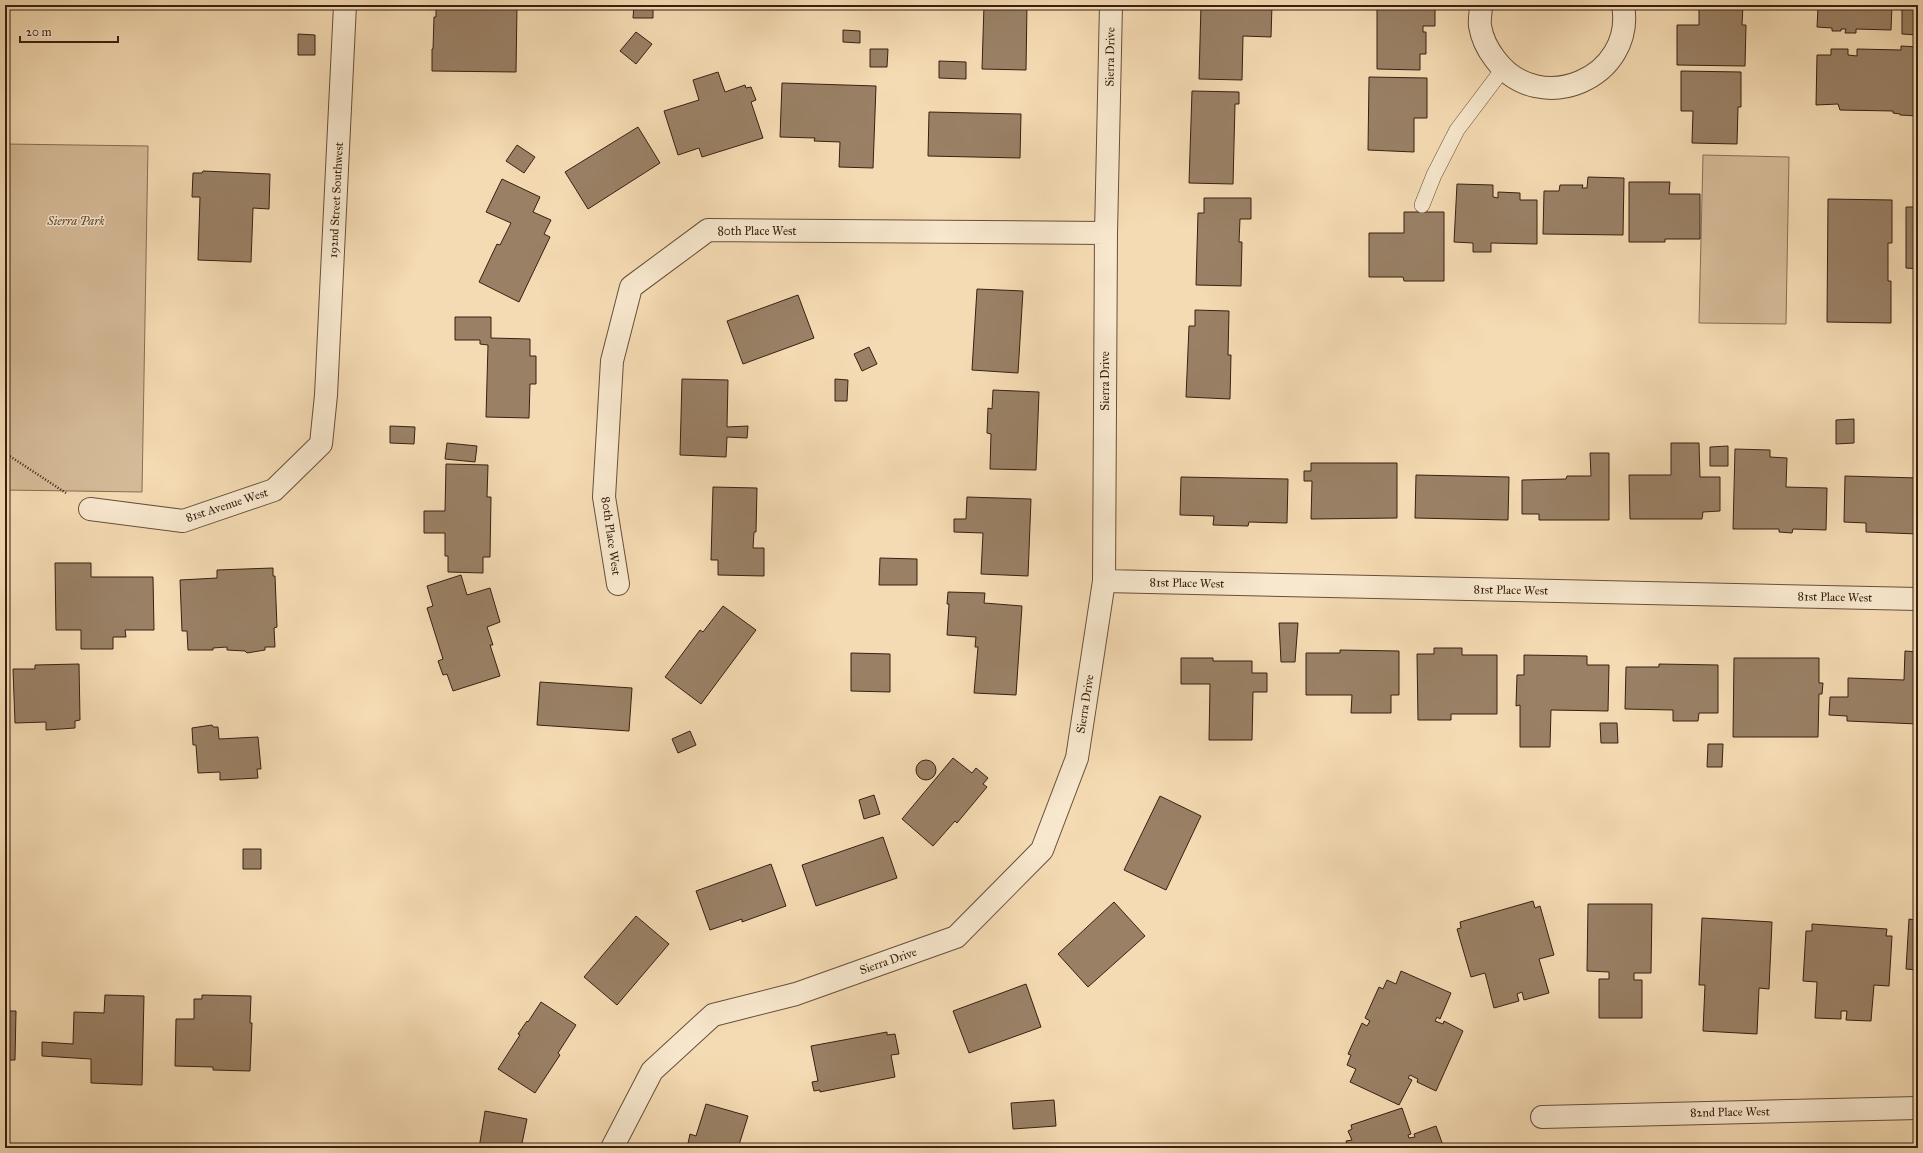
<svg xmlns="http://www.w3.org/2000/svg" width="1923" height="1153" font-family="'IM FELL Great Primer',serif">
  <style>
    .green { fill: #d5bb98; stroke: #866e55 }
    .building { fill: #9a8166; stroke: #382012 }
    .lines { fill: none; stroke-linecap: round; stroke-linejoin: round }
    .service-casing { stroke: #674f3a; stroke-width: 16 }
    .minor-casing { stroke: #674f3a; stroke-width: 24 }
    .path { stroke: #382012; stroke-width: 2.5; stroke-dasharray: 1 2; stroke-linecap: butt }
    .service { stroke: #f8e8ce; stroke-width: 15 }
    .minor { stroke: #f8e8ce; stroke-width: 22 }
    .labels { text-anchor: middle; stroke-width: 3; stroke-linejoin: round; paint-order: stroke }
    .street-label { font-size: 12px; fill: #382012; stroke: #f8e8ce }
    .park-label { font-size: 12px; font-style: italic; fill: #5f4734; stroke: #f8e8ce }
  </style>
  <rect width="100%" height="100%" fill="#f5dbb3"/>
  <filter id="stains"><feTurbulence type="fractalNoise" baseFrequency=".005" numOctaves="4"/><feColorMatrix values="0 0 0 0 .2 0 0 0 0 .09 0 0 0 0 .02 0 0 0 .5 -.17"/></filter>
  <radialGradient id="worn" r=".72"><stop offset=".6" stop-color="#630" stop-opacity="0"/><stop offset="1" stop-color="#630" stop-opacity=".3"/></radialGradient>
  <path class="green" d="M5,144L148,146L142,492L5,490Z
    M1703,155L1789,157L1786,324L1699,323Z"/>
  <path class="building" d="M436,5H517L516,72L432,71V49H433L434,17H436Z
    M634,5H653V18H633Z
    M984,5H1027L1026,70L982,69Z
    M1201,5H1272L1271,37L1243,36L1242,80L1199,79Z
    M1377,5H1435V26H1423V32H1426V54H1420V70L1377,69Z
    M1699,5H1743L1742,25H1746L1745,66L1677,65V25H1699Z
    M1824,5H1892L1891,30L1856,29V33H1845L1846,29H1841V31H1832V28L1817,27L1818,8H1824Z
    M1902,5H1918V35L1902,34Z
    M843,30L860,31V43L843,42Z
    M636,32L652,44L636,64L620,51Z
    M298,34L315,35V55H298Z
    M1901,46L1918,47V116L1900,115V114L1893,113V111L1840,110L1838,104L1816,105L1817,55H1831V49H1848V55L1857,56V49L1901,50Z
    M870,49H888L887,67H870Z
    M939,61L966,62V79L939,78Z
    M1681,71L1741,72V107H1738L1737,144L1692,143L1693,111H1681Z
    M718,72L725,92L745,85L746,88L751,87L756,100L751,102L763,138L702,157L699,148L678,155L664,111L699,100L693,80Z
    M1369,77L1427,78V118H1414V152L1368,150Z
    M782,83L876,86L873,168L839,167L840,142L814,141L815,138L780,137Z
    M1192,91L1239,92V104H1235L1233,184L1189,183Z
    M929,112L1021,114L1020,158L928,156Z
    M638,127L660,163L588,209L565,172Z
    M517,145L535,157L524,173L506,161Z
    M203,171L270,174L269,209L253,208L251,262L198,260L200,197H192L193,173H202Z
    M1588,177L1624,178L1623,235L1543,234L1544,191H1559L1560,185H1583L1582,188H1587Z
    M502,179L540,197L533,212L551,220L544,234L550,237L519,302L479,282L497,244L500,245L511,223L486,212Z
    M1629,182H1670L1669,194H1700V239H1665V242H1629Z
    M1457,184L1493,185V197L1498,198V192L1520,193V200H1537V244L1491,243V252H1473V243L1454,242Z
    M1204,198H1251V219H1240L1239,242H1242L1241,286L1196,285L1198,213H1204Z
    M1828,199L1892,200V243H1888V281H1891V323L1827,322Z
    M1906,207H1918V269L1906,268Z
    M1404,212H1444V281H1404L1403,277H1369V233H1404Z
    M977,289L1023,291L1018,373L972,370Z
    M798,295L814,338L743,364L727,321Z
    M1195,310L1229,311L1228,355H1231L1230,399L1186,397L1189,326H1195Z
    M455,317H491V338L530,339V356H536V384H530L529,418L486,417L488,345L480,344V340H455Z
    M869,347L877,364L862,371L854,354Z
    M682,379L728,380L727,427L748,426L747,438L727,437L726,457L680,455Z
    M835,379L848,380L847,401H835Z
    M993,390L1039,392L1036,470L990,469L991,434L987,433L988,408L992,409Z
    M1854,419V443L1836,444V420Z
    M390,426L415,427L414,444L390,443Z
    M447,443L477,446L475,462L445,459Z
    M1671,443H1699L1700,477H1720V511L1703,512L1702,519H1630L1629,475H1671Z
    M1728,446V466H1710V447Z
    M1735,449L1770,450V457L1787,458L1786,487L1827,488L1826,530L1793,529L1792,533L1779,532V529H1733Z
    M1590,453H1609V520H1539V514H1522V480L1566,479L1567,476H1591Z
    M1311,463H1397V518L1311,519L1312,481H1304V471H1311Z
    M446,464L488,465L487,497H491L490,557H483V573L448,572V556H445V533H424V511H445Z
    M1416,475L1509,477L1508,520L1415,518Z
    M1845,476L1918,478V534L1866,532V523L1844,522Z
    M1181,477L1288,479L1287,523L1249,522L1248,526L1213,525L1214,516L1180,515Z
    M713,487L757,488L756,532H754L753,548H764V576L718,575V560H711Z
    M967,497L1031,499L1028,576L981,574L983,533L954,532V519H966Z
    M880,558L917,559V585H879Z
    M55,563H91V577H153L154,630H125L126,637H113V649H81V630H56Z
    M273,568V576H275L277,627L274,628L275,647H265V650L247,653L245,651L227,650V647L213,648V650H188L187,631H182L180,580L217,578V570Z
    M461,575L467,595L490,588L500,622L487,627L493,645H490L500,676L453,691L447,674L443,675L438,661L443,659L427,608L433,606L427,586Z
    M948,592L985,593L984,603L1022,606L1016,695L974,693L978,647H975L976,637L947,635L949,604H947Z
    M723,606L756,630L701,704L665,677L700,630L703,632Z
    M1279,623H1298L1295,662H1281Z
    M1434,648H1462V655H1497V714H1451V720H1418L1417,654H1434Z
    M1340,650L1399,651V695H1391V713H1351L1352,695H1306V653H1340Z
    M1905,651L1918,652V724L1847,721V716L1829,715L1830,697H1848V678L1904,680Z
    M851,653L890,654V692L851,691Z
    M1524,655L1587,656V665H1609L1608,711L1551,710L1550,747H1520V705L1516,706L1517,675H1524Z
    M1181,658H1213V661H1252V673H1267V692H1253L1252,740H1209L1210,684H1181Z
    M1734,658H1819V683H1823L1822,694H1819L1818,737H1733Z
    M79,664L80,720L75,721V728L46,730V722L15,723L13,669H35V665Z
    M1659,664L1718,665V713H1699L1698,721H1673V710L1625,709L1626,667H1659Z
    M540,682L632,688L629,731L537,725Z
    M1600,723H1617L1618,743H1601Z
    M212,725L213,727H218L219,739L258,737L261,769H257L258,778L220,780V772L198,773L196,745H193L192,728Z
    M690,731L696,745L678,753L672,739Z
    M1708,744H1723L1722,767H1707Z
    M953,758L972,773L976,768L988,778L983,784L987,787L957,823L955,821L933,846L902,819Z
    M916 770a10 10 0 1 1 20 0a10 10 0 1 1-20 0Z
    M874,795L880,814L864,819L859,800Z
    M1160,796L1201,816L1166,890L1124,870Z
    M883,837L897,878L816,906L802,865Z
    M243,849H261V869H243Z
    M771,864L786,906L742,922V919L710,930L696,891Z
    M1533,901L1535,908L1540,906L1554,955L1539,959L1549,993L1524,1000L1522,992L1517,994L1519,1001L1494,1008L1485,973L1471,977L1457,929L1461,928L1460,922Z
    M1114,902L1145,936L1088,987L1058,954Z
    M1588,904H1652L1651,973H1634V980H1642V1018H1599V979H1609V972L1587,971Z
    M1915,913H1918V970L1906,969L1909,919L1915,920Z
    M636,916L669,944L617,1005L584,977Z
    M1702,918L1772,922L1769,989L1759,988L1757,1034L1703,1031L1705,985H1699Z
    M1812,924L1887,929L1886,936H1892L1889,986L1874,985L1871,1021L1846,1020L1847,1011H1841V1019L1815,1018L1817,982L1803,981L1806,931H1812Z
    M1401,971L1451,993L1440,1019L1437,1017L1435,1021L1443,1024L1444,1021L1463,1031L1436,1091L1417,1082L1418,1079L1410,1075L1408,1078L1412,1080L1399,1105L1350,1082L1356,1069L1347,1065L1351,1055L1348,1054L1362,1023L1367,1026L1370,1021L1365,1018L1379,987L1383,989L1387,980L1396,984Z
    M1026,984L1041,1027L969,1053L953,1011Z
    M105,995L144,996L142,1085L91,1083V1059L42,1056V1042L73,1044L74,1012L104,1013Z
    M202,995L251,996L250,1023H252L250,1071L213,1070V1067L175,1066L176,1019H194V999H202Z
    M541,1002L576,1025L558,1053L560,1055L535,1093L498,1069L520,1035L518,1034L527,1021L528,1022Z
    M5,1011H16L15,1060H5Z
    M887,1032V1035L895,1034L899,1054L891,1055L895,1077L820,1092V1090L814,1091L812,1082L818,1081L811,1046Z
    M1054,1100L1056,1126L1013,1129L1011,1103Z
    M706,1104L748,1116L738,1148H687L690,1134L696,1136Z
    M1402,1108L1411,1134L1408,1135L1409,1138L1415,1137L1414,1134L1436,1126L1444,1148H1348L1346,1141L1352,1140L1348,1131L1352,1129L1351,1125Z
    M485,1111L527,1119L521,1148H479Z"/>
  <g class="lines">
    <g class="service-casing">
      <path id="service" d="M1422,205L1434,175L1457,130L1503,69"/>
    </g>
    <g class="minor-casing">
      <path id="minor" d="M1481,5C1481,12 1479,20 1480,26C1482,38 1488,50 1495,59C1539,119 1636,78 1623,5
        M90,509L183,521L274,490L321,444L326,395L345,5
        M1104,581L1918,599
        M618,584L604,497L612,361L631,287L708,230L1106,233
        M1542,1117L1918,1108
        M612,1148L652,1071L713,1015L796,994L956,937L1042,850L1077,758L1104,581L1106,233L1111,5"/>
    </g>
    <path class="path" d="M5,453L66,493"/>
    <use href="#service" class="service"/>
    <use href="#minor" class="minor"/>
  </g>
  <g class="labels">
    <g class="street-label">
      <text transform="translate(1110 57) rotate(-89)" y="4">Sierra Drive</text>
      <text transform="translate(336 200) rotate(-87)" y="4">192nd Street Southwest</text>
      <text x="757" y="235">80th Place West</text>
      <text transform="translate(1105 381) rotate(-90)" y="4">Sierra Drive</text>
      <text transform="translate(227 505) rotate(-18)" y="4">81st Avenue West</text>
      <text transform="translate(611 536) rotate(82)" y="4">80th Place West</text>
      <text transform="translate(1187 583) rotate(1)" y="4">81st Place West</text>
      <text transform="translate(1511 590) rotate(1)" y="4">81st Place West</text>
      <text transform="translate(1835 597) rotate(1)" y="4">81st Place West</text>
      <text transform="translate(1085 704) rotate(-81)" y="4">Sierra Drive</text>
      <text transform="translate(888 961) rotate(-19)" y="4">Sierra Drive</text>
      <text transform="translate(1730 1112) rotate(-1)" y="4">82nd Place West</text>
    </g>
    <g class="park-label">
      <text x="76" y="225">Sierra Park</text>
    </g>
  </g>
  <rect width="1923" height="1153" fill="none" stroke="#f5dbb3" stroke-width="20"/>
  <rect x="6" y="6" width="1911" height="1141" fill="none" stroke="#382012" stroke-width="2"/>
  <rect x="10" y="10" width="1903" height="1133" fill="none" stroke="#382012"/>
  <path d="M20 36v6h98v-6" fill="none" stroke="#382012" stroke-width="2"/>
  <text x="26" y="36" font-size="12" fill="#382012" stroke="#f8e8ce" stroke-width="3" paint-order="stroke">20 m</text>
  <rect width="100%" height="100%" filter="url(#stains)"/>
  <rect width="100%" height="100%" fill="url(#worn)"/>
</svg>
